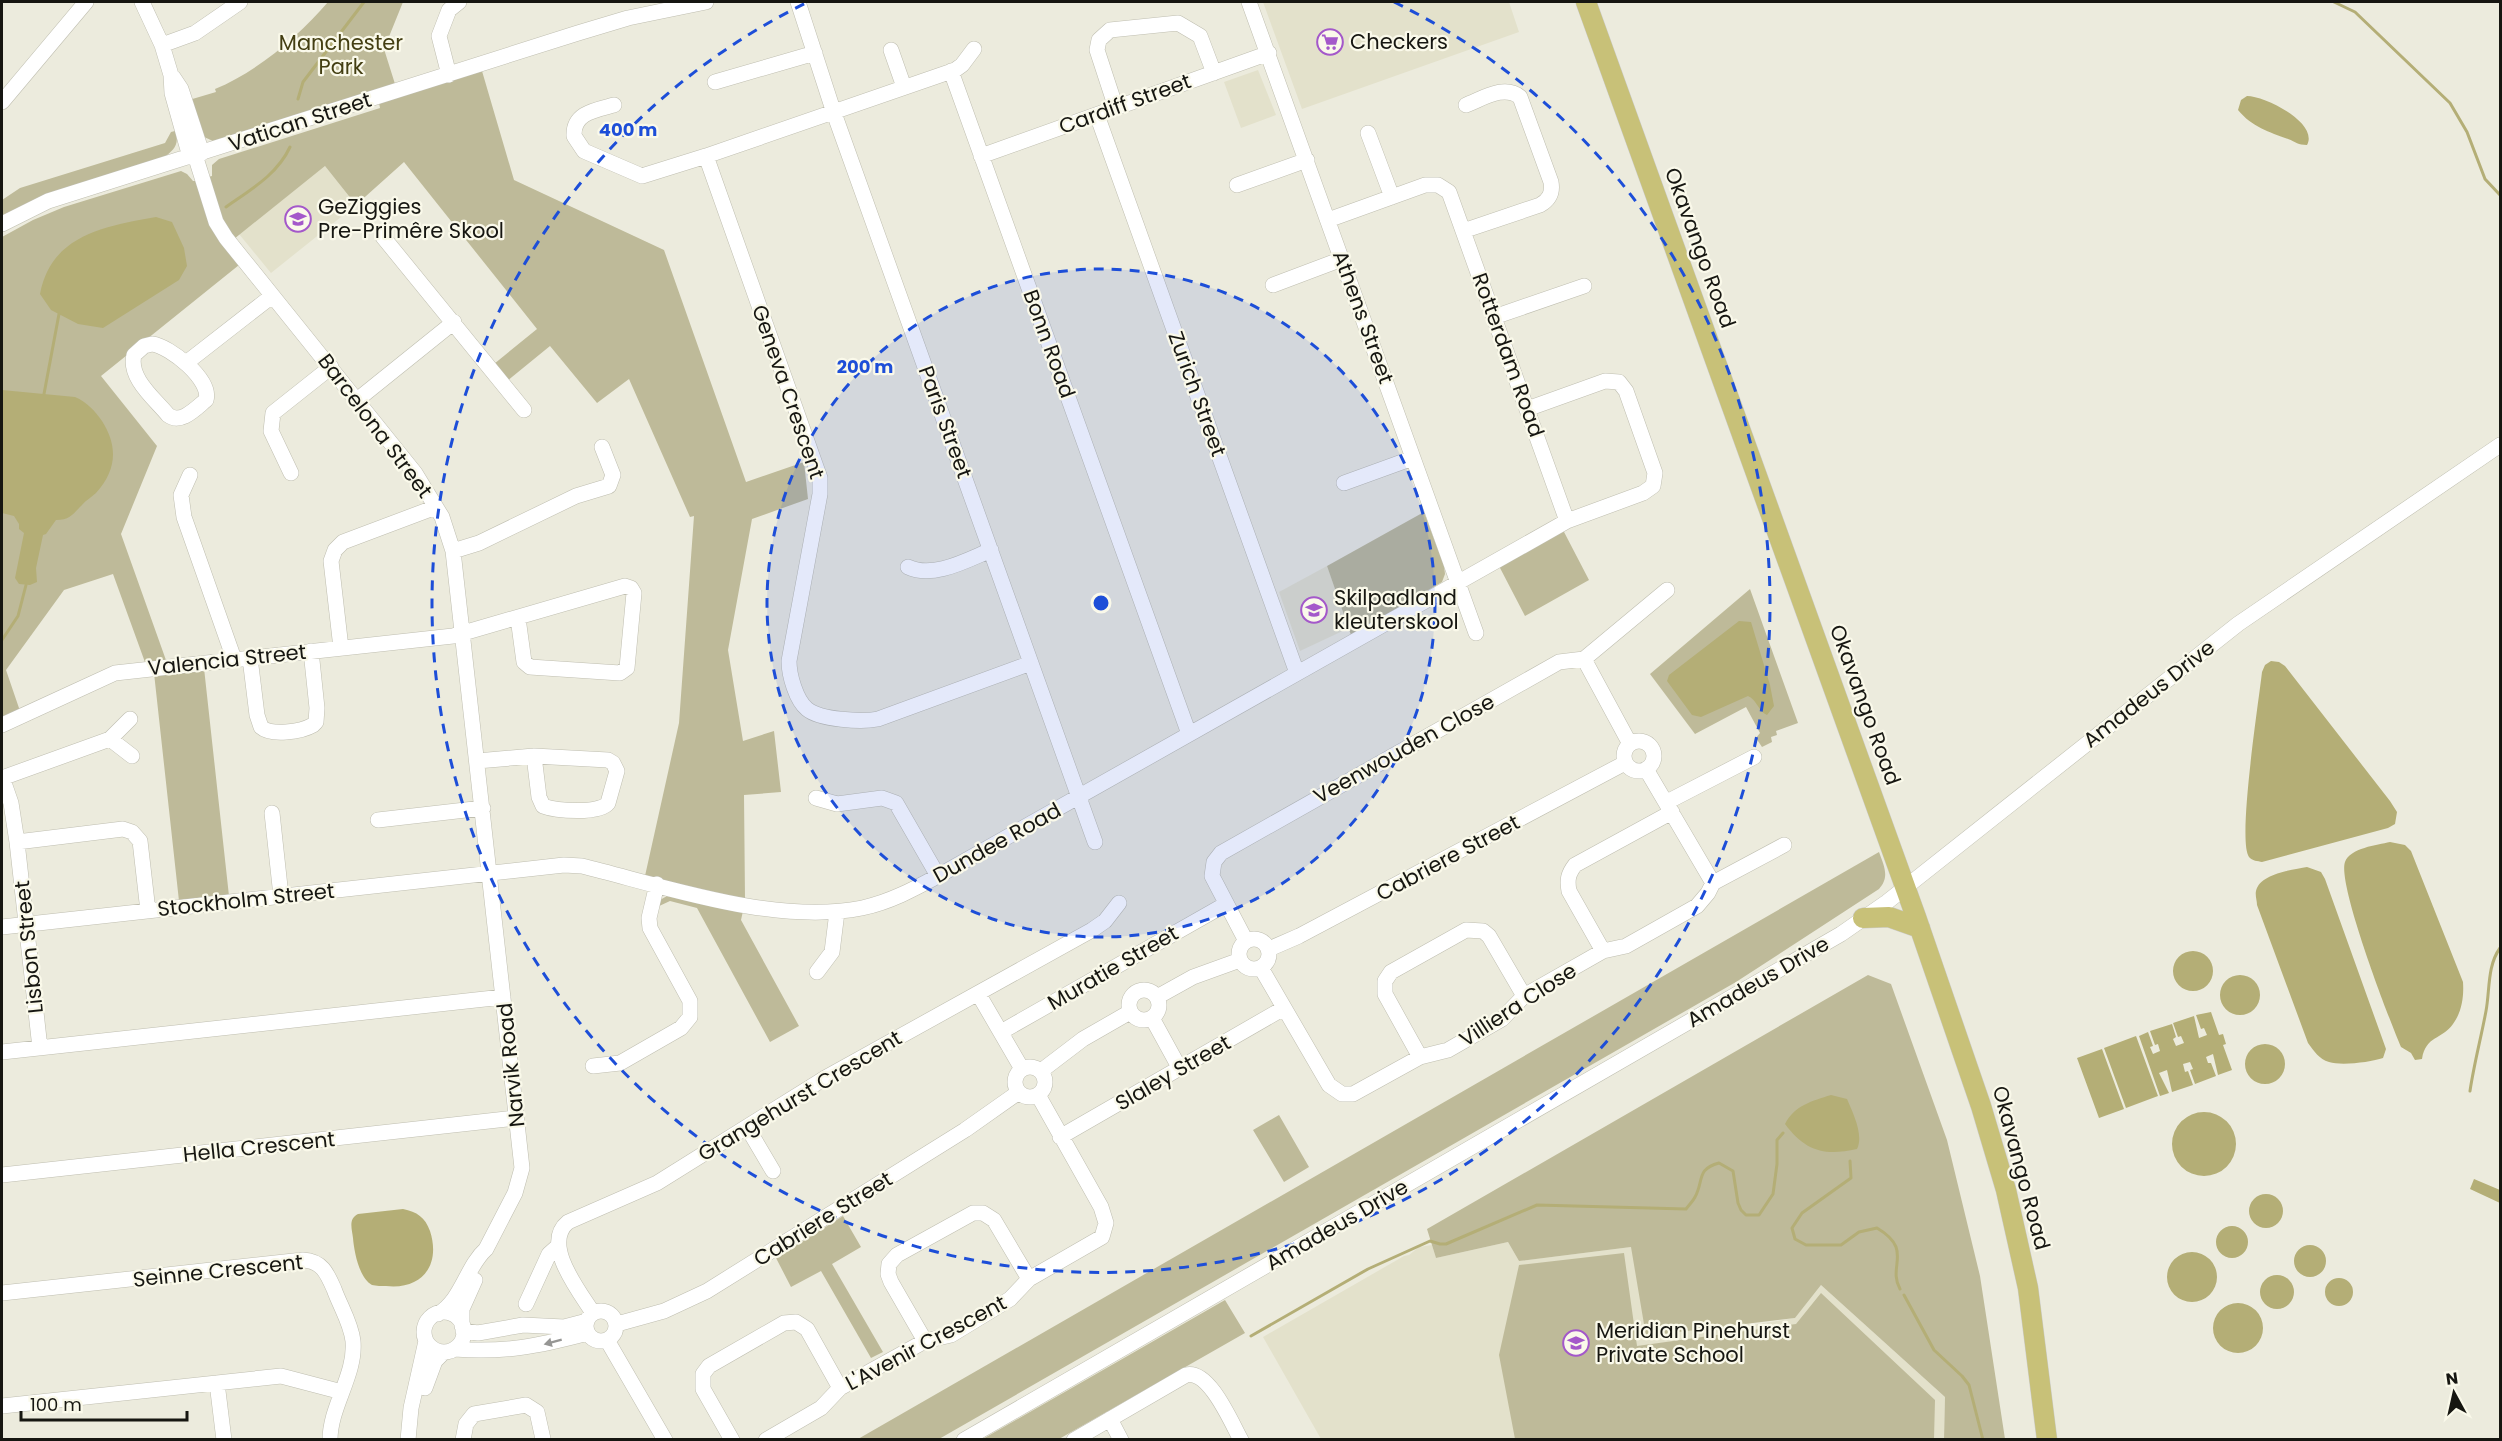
<svg xmlns="http://www.w3.org/2000/svg" width="2502" height="1441" font-family="Poppins,sans-serif">
  <style>
    .built { fill: #e3e1cb }
    .green { fill: #beba99 }
    .water { fill: #b4ae76 }
    .lines { fill: none; stroke-linecap: round; stroke-linejoin: round }
    .stream { stroke: #b4ae76; stroke-width: 3 }
    .minor-casing { stroke: #bfbeb0; stroke-width: 16 }
    .major-casing { stroke: #cccccb; stroke-width: 21 }
    .minor { stroke: #fff; stroke-width: 15 }
    .major { stroke: #c8c178; stroke-width: 20 }
    .oneway { fill: #969694 }
    .ring { fill: none; stroke: #1d4ed8; stroke-width: 3; stroke-dasharray: 10 8 }
    .labels { text-anchor: middle; stroke-width: 4.5; stroke-linejoin: round; paint-order: stroke }
    .poi-label { font-size: 21px; fill: #161611; stroke: #faf9ea; text-anchor: start }
    .park-label { font-size: 21px; fill: #433e12; stroke: #faf9ea }
    .street-label { font-size: 21px; fill: #161611; stroke: #faf9ea }
    .centre { fill: #1d4ed8; stroke: #faf9ea; stroke-width: 3 }
    .ring-label { font-size: 18px; text-anchor: middle; font-weight: bold; fill: #1d4ed8; stroke: #faf9ea; stroke-width: 4.5; stroke-linejoin: round; paint-order: stroke }
  </style>
  <rect width="100%" height="100%" fill="#ecebdd"/>
  <path class="built" d="M1263,2H1509L1519,32L1302,109Z
    M1258,70L1276,115L1241,128L1224,82Z
    M325,166L356,205L271,273L239,234Z
    M1327,566L1349,628L1300,651L1279,592Z
    M1508,1242L1519,1261L1631,1247L1752,1325L1795,1318L1821,1285L1945,1397L1944,1439H1321L1263,1337L1404,1256L1409,1255L1419,1247L1432,1245L1436,1258Z"/>
  <path class="green" d="M328,2H403L384,49L395,84L213,141L202,136L189,100L216,92L215,89C258,71 299,36 328,2Z
    M482,71L514,180L664,250L746,482L804,462L808,499L752,519L728,650L743,741L774,731L781,792L744,795L745,899L645,876L679,723L694,516L690,517L629,379L597,403L550,346L507,381L494,364L537,329L404,162L356,205L325,166L234,239L226,230L208,177L212,176V165L219,159L380,108L379,103Z
    M175,131C180,144 174,150 163,158L27,203L2,217V200L20,188L165,143L171,132Z
    M181,171L187,174L193,181H196L239,265L101,376L157,446L121,534L167,663L146,665L113,574L64,590L6,670L20,711L2,720V237L33,220L64,207Z
    M1424,512L1444,566L1445,574L1442,582L1351,635L1327,566Z
    M1563,530L1589,580L1525,616L1499,566Z
    M1750,589L1798,723L1776,731L1777,735L1771,737L1772,742L1762,747L1756,738L1760,733L1746,707L1695,734L1650,674Z
    M204,668L229,896L179,901L154,673Z
    M1879,852C1884,866 1890,877 1879,889L1736,982L939,1439H858Z
    M667,896L743,911L741,920L799,1026L770,1042L697,908L670,901L657,907L660,900Z
    M1868,975L1891,984L1947,1140L1980,1276L2005,1439H1944L1945,1397L1821,1285L1795,1318L1646,1336L1631,1247L1519,1261L1508,1242L1436,1258L1427,1229Z
    M1279,1115L1309,1167L1284,1182L1253,1130Z
    M843,1216L861,1247L832,1264L883,1352L871,1358L821,1271L791,1287L776,1258Z
    M1624,1253L1637,1346L1796,1324L1821,1293L1935,1400L1934,1439H1515L1499,1355L1519,1265Z
    M1225,1300L1245,1333L1059,1439L981,1440Z"/>
  <path class="water" d="M2247,96C2265,96 2319,123 2307,145C2298,145 2296,142 2288,139C2269,132 2252,127 2238,110L2241,100Z
    M156,217L172,222L184,248L187,266L179,280L103,328L78,324L51,310L40,294C51,235 105,226 156,217Z
    M2,390L75,397C87,402 95,411 102,421C118,446 117,470 96,493C92,497 86,500 82,505C73,514 70,520 56,520L46,534L43,535L36,568L37,582L30,585L19,584L15,578L24,533L19,529V524L14,516L2,513Z
    M1739,621L1751,622L1770,685L1774,706L1767,715C1758,711 1757,700 1748,696L1701,717L1692,715L1667,681L1669,675Z
    M2271,661L2279,662L2285,666L2390,801L2397,812L2395,824L2388,828L2262,862C2258,861 2252,861 2249,857C2237,841 2259,700 2262,672L2265,665Z
    M2390,842L2405,845L2411,851L2463,982C2464,996 2462,1012 2453,1024C2442,1040 2426,1035 2422,1059L2415,1060L2411,1053L2401,1047C2389,1019 2337,884 2345,862C2350,848 2377,845 2390,842Z
    M2307,867L2321,872L2325,879L2386,1049L2383,1058C2371,1062 2342,1066 2329,1062C2319,1059 2314,1051 2308,1043L2257,905C2257,901 2255,895 2256,891C2260,873 2293,870 2307,867Z
    M2173 971a20 20 0 1 1 40 0a20 20 0 1 1-40 0Z
    M2220 995a20 20 0 1 1 40 0a20 20 0 1 1-40 0Z
    M2211,1012L2219,1035L2223,1034L2226,1044L2223,1045L2232,1070L2218,1075L2213,1054L2206,1057L2208,1063H2211L2216,1076L2195,1084L2190,1070L2193,1069L2190,1062L2183,1064L2185,1072L2188,1071L2193,1085L2172,1092L2167,1070L2159,1073L2169,1093L2160,1096L2139,1036L2148,1032L2153,1046L2150,1047L2153,1054L2160,1051L2158,1044L2155,1045L2150,1031L2172,1024L2176,1037L2173,1039L2176,1046L2184,1043L2181,1036L2178,1037L2173,1023L2194,1016L2199,1038L2207,1035L2204,1028L2201,1029L2196,1015Z
    M2136,1036L2158,1096L2126,1108L2104,1048Z
    M2245 1064a20 20 0 1 1 40 0a20 20 0 1 1-40 0Z
    M2102,1049L2124,1109L2099,1118L2077,1058Z
    M1831,1095L1847,1099C1853,1113 1864,1135 1857,1149C1825,1156 1806,1152 1785,1124C1795,1105 1812,1101 1831,1095Z
    M2172 1144a32 32 0 1 1 64 0a32 32 0 1 1-64 0Z
    M2474,1179L2500,1190V1203L2470,1189Z
    M2249 1211a17 17 0 1 1 34 0a17 17 0 1 1-34 0Z
    M403,1209C417,1212 425,1217 430,1231C441,1265 422,1290 386,1286C382,1286 376,1286 372,1285C359,1278 354,1251 353,1238C352,1229 348,1219 358,1214Z
    M2216 1242a16 16 0 1 1 32 0a16 16 0 1 1-32 0Z
    M2294 1261a16 16 0 1 1 32 0a16 16 0 1 1-32 0Z
    M2167 1277a25 25 0 1 1 50 0a25 25 0 1 1-50 0Z
    M2260 1292a17 17 0 1 1 34 0a17 17 0 1 1-34 0Z
    M2325 1292a14 14 0 1 1 28 0a14 14 0 1 1-28 0Z
    M2213 1328a25 25 0 1 1 50 0a25 25 0 1 1-50 0Z"/>
  <g class="lines">
    <path class="stream" d="M2334,2L2355,12L2450,103L2467,132L2485,179L2500,195
      M298,99L303,82L364,2
      M226,207C250,190 277,175 290,147
      M44,394L59,314
      M2,640L18,616L26,585
      M2470,1091C2474,1064 2481,1038 2486,1011C2490,990 2487,966 2500,948
      M1850,1161L1851,1178L1802,1213L1792,1228L1795,1239L1806,1245H1841L1859,1232L1877,1228C1914,1250 1887,1266 1900,1289
      M1904,1295L1934,1350L1962,1376L1969,1385L1983,1440
      M1251,1336L1368,1269L1430,1241L1440,1244H1446L1537,1205L1686,1209C1689,1205 1693,1201 1695,1197C1704,1181 1696,1169 1719,1163L1733,1171L1738,1203L1741,1210L1746,1215H1759L1773,1194L1777,1164V1140L1783,1133"/>
    <g class="minor-casing">
      <path id="minor" d="M142,2L162,45L171,75L172,93L190,157
        M798,2L834,113L1095,842
        M1249,2L1476,633
        M162,45L195,33L240,2
        M974,49L962,65L955,70L706,156L820,478V494L789,661C789,675 796,700 807,709C820,720 862,722 878,719L1031,663
        M891,50L904,87
        M951,71L1189,734
        M449,75L439,36L449,10L459,2
        M173,77L181,89L202,153
        M715,82L815,53
        M2,102L86,2
        M614,105C595,110 573,113 574,136L584,151L642,176L706,156
        M1116,108L1097,50L1099,40L1110,30L1178,23L1200,36L1214,73
        M1097,115L1297,673
        M1368,133L1392,197
        M195,155L216,222L226,238L415,473L442,517L453,551L522,1168L515,1193L486,1249C466,1267 462,1300 438,1314
        M981,156L1269,53
        M1237,185L1307,160
        M1328,220L1425,185H1438L1449,192L1567,521
        M2,224L48,201L578,33L628,18L706,2
        M1463,231L1540,205C1549,200 1553,193 1551,182L1520,97C1504,84 1482,99 1466,105
        M383,237L524,410
        M1273,285L1342,259
        M1494,317L1584,286
        M152,344C170,346 212,380 206,400C196,408 181,425 168,415C155,399 128,378 134,355L144,346Z
        M186,363L272,296
        M357,400L454,322
        M291,473L271,431L273,413L331,367
        M190,475L181,495L184,517L234,659
        M1344,483L1413,458
        M453,551L479,543L576,496L609,486L613,475L602,447
        M908,567C933,579 967,560 991,550
        M341,648L331,561L335,550L343,542L436,507
        M250,658L257,715L261,727C271,736 301,732 313,725L316,722L317,708L311,651
        M1584,659L1630,744
        M2,725L115,673L453,636L625,586L631,588L634,593L627,668L620,673L530,667L524,662L518,618
        M110,739L132,756
        M1624 756a15 15 0 1 1 30 0a15 15 0 1 1-30 0Z
        M477,761L534,756L608,760L613,763L617,771L608,803C600,814 556,811 543,806L539,797L534,756
        M1646,769L1713,883
        M2,777L11,803L17,842L40,1048
        M2,778L110,739L130,719
        M816,798L837,804L882,798L896,803L938,876
        M1667,802L1754,757
        M272,813L281,896
        M378,820L483,808
        M17,842L123,829L132,832L140,841L148,911
        M2,927L564,865L582,866C667,887 776,925 862,908C890,902 914,889 938,876L1567,521L1643,493L1653,486L1655,473L1626,391L1619,382L1605,381L1527,409
        M1239 954a15 15 0 1 1 30 0a15 15 0 1 1-30 0Z
        M1246,941L1212,876L1214,862L1221,853L1559,662L1584,659L1667,590
        M1269,949L1299,936L1625,763
        M1603,951L1569,891C1567,880 1568,874 1575,865L1672,812
        M1261,968L1329,1085L1342,1094H1353L1420,1057L1448,1050L1502,1019L1524,996L1603,951L1626,946L1697,906L1708,893L1713,883L1784,845
        M817,972L832,952L837,912
        M1129 1005a15 15 0 1 1 30 0a15 15 0 1 1-30 0Z
        M979,995L1022,1069
        M1157,997L1193,977L1240,960
        M1152,1018L1180,1069
        M1001,1032L1226,904
        M2,1052L503,997
        M1420,1057L1385,994V981L1391,972L1466,930L1483,931L1489,936L1524,996
        M593,1066L620,1063L681,1028L690,1017V1001L650,928L649,918L657,884
        M1015 1082a15 15 0 1 1 30 0a15 15 0 1 1-30 0Z
        M1041,1071L1083,1039L1130,1012
        M747,1127L773,1171
        M1060,1137L1284,1008
        M2,1175L516,1118
        M2,1293L303,1260C322,1261 327,1273 334,1289C340,1306 351,1323 353,1341C356,1375 330,1406 330,1440
        M526,1304L549,1254L558,1246
        M586 1326a15 15 0 1 1 30 0a15 15 0 1 1-30 0Z
        M424 1332a20 20 0 1 1 40 0a20 20 0 1 1-40 0Z
        M593,1313C580,1292 541,1244 568,1222L657,1183L825,1078L1092,930L1105,921L1119,903
        M617,1324L664,1311L707,1291L965,1130L1019,1092
        M462,1326V1309L475,1280
        M463,1331L478,1333L523,1325L564,1327L587,1321
        M607,1340L665,1440
        M925,1341L891,1282L888,1274L889,1264L897,1255L973,1213H983L994,1220L1029,1279
        M454,1349C505,1353 539,1346 588,1333
        M217,1383L224,1440
        M425,1388L435,1361L444,1352
        M2,1406L281,1376L342,1392
        M1110,1419L1121,1440
        M408,1440L411,1408L426,1341
        M463,1440L466,1424L474,1414L526,1405L537,1412L543,1439
        M732,1440L703,1389V1374L709,1366L784,1323L796,1322L807,1329L840,1388
        M766,1440L821,1408L840,1388L925,1341L951,1335L1010,1299L1029,1279L1102,1237L1106,1223L1101,1207L1038,1095
        M964,1440L1841,934L1887,902L2238,624L2500,445
        M1074,1440L1186,1375C1209,1369 1231,1422 1241,1440"/>
    </g>
    <g class="major-casing">
      <path id="major" d="M1586,2L1916,917L1981,1106L2006,1190L2028,1288L2047,1440
        M1863,918L1889,917L1920,928"/>
    </g>
    <use href="#minor" class="minor"/>
    <use href="#major" class="major"/>
  </g>
  <defs><path id="oneway-solid" d="M-6-.8H1V-3.2L6.5 0L1 3.2V.8H-6Z" transform="scale(1.5)"/></defs>
  <use class="oneway" href="#oneway-solid" transform="translate(553 1342) rotate(165)"/>
  <circle cx="1101" cy="603" r="334" fill="#1d4ed8" fill-opacity=".12"/>
  <g class="ring">
    <circle cx="1101" cy="603" r="334"/>
    <path d="M1394 2A669 669 0 1 1 808 2"/>
  </g>
  <defs>
    <g id="supermarket-ring" transform="scale(1.35)"><circle r="9.5" fill="#faf9ea" stroke="#a458ca" stroke-width="1.5"/><path d="M-6-5.5h2.5l.6 2H6L4.5 2H-2.5L-4.4-4H-6ZM-1.5 3.2a1.3 1.3 0 1 0 .1 0ZM3 3.2a1.3 1.3 0 1 0 .1 0Z" fill="#a458ca"/></g>
    <g id="school-ring" transform="scale(1.35)"><circle r="9.5" fill="#faf9ea" stroke="#a458ca" stroke-width="1.5"/><path d="M0-5L7-2L0 1L-7-2ZM-4 1L0 2.5L4 1V4Q0 6-4 4Z" fill="#a458ca"/></g>
  </defs>
  <g fill-rule="evenodd">
    <use href="#supermarket-ring" x="1330" y="42"/>
    <use href="#school-ring" x="298" y="219"/>
    <use href="#school-ring" x="1314" y="610"/>
    <use href="#school-ring" x="1576" y="1343"/>
  </g>
  <g class="labels">
    <g class="poi-label">
      <text x="1350" y="49">Checkers</text>
      <text x="318" y="214">GeZiggies<tspan x="318" dy="24">Pre-Primêre Skool</tspan></text>
      <text x="1334" y="605">Skilpadland<tspan x="1334" dy="24">kleuterskool</tspan></text>
      <text x="1596" y="1338">Meridian Pinehurst<tspan x="1596" dy="24">Private School</tspan></text>
    </g>
    <g class="park-label">
      <text x="341" y="50">Manchester<tspan x="341" dy="24">Park</tspan></text>
    </g>
    <g class="street-label">
      <text transform="translate(1125 104) rotate(-20)" y="7">Cardiff Street</text>
      <text transform="translate(300 122) rotate(-18)" y="7">Vatican Street</text>
      <text transform="translate(1700 248) rotate(70)" y="7">Okavango Road</text>
      <text transform="translate(1363 317) rotate(70)" y="7">Athens Street</text>
      <text transform="translate(1049 344) rotate(70)" y="7">Bonn Road</text>
      <text transform="translate(1508 355) rotate(70)" y="7">Rotterdam Road</text>
      <text transform="translate(788 392) rotate(71)" y="7">Geneva Crescent</text>
      <text transform="translate(1197 394) rotate(70)" y="7">Zurich Street</text>
      <text transform="translate(945 422) rotate(70)" y="7">Paris Street</text>
      <text transform="translate(375 426) rotate(53)" y="7">Barcelona Street</text>
      <text transform="translate(227 660) rotate(-6)" y="7">Valencia Street</text>
      <text transform="translate(2149 694) rotate(-38)" y="7">Amadeus Drive</text>
      <text transform="translate(1865 705) rotate(70)" y="7">Okavango Road</text>
      <text transform="translate(1404 749) rotate(-29)" y="7">Veenwouden Close</text>
      <text transform="translate(997 843) rotate(-29)" y="7">Dundee Road</text>
      <text transform="translate(1448 858) rotate(-28)" y="7">Cabriere Street</text>
      <text transform="translate(246 900) rotate(-6)" y="7">Stockholm Street</text>
      <text transform="translate(29 947) rotate(-96)" y="7">Lisbon Street</text>
      <text transform="translate(1113 968) rotate(-30)" y="7">Muratie Street</text>
      <text transform="translate(1758 982) rotate(-30)" y="7">Amadeus Drive</text>
      <text transform="translate(1518 1005) rotate(-33)" y="7">Villiera Close</text>
      <text transform="translate(511 1065) rotate(-96)" y="7">Narvik Road</text>
      <text transform="translate(1173 1073) rotate(-30)" y="7">Slaley Street</text>
      <text transform="translate(800 1096) rotate(-31)" y="7">Grangehurst Crescent</text>
      <text transform="translate(259 1147) rotate(-6)" y="7">Hella Crescent</text>
      <text transform="translate(2021 1168) rotate(75)" y="7">Okavango Road</text>
      <text transform="translate(823 1219) rotate(-32)" y="7">Cabriere Street</text>
      <text transform="translate(1337 1225) rotate(-30)" y="7">Amadeus Drive</text>
      <text transform="translate(218 1271) rotate(-6)" y="7">Seinne Crescent</text>
      <text transform="translate(926 1343) rotate(-28)" y="7">L'Avenir Crescent</text>
    </g>
  </g>
  <circle cx="1101" cy="603" r="9" class="centre"/>
  <g class="ring-label">
    <text x="628" y="136">400 m</text>
    <text x="865" y="373">200 m</text>
  </g>
  <rect width="2502" height="1441" fill="none" stroke="#161611" stroke-width="6"/>
  <g transform="translate(2454 1393) rotate(352)" stroke="#faf9ea" stroke-width="4.5" paint-order="stroke">
  <path d="M0-4.5L10 22L0 15L-10 22Z" fill="#161611"/>
  <text y="-9" font-size="16" font-weight="bold" text-anchor="middle" fill="#161611">N</text>
  </g>
  <path d="M21 1411v9h166v-9" fill="none" stroke="#161611" stroke-width="3"/>
  <text x="30" y="1411" font-size="18" fill="#161611" stroke="#faf9ea" stroke-width="4.5" paint-order="stroke">100 m</text>
</svg>
